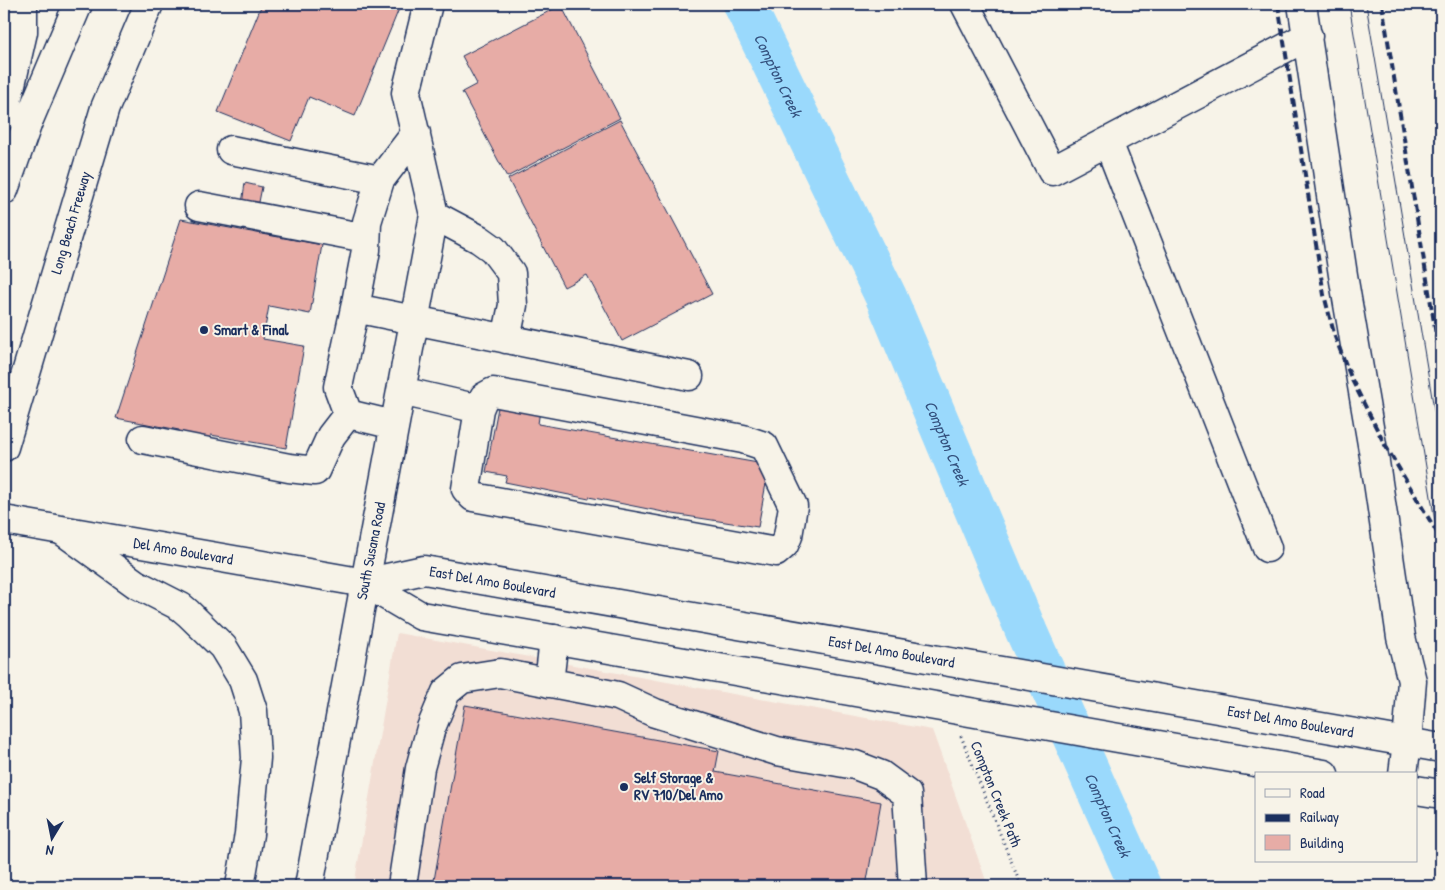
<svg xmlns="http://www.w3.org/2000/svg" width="1445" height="890" font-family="'Patrick Hand',sans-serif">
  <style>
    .built { fill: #f2ded4 }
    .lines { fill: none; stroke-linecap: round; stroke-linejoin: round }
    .river { stroke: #9ad9fc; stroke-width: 42 }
    .building { fill: #e7aca6; stroke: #1b2f5e }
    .minor-casing { stroke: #1b2f5e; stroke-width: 31 }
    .major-casing { stroke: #1b2f5e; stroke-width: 31 }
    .highway-casing { stroke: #1b2f5e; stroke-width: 31 }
    .path { stroke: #1b2f5e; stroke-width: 3; stroke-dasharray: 1 4; stroke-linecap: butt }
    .minor { stroke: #f7f3e8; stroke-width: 28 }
    .major { stroke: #f7f3e8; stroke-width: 28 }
    .highway { stroke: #f7f3e8; stroke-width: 28 }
    .tram { stroke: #1b2f5e; stroke-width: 1 }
    .rail { stroke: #1b2f5e; stroke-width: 4; stroke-dasharray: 8 4; stroke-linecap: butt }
    .poi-dot { fill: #1b2f5e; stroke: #f7f3e8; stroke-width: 2 }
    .labels { text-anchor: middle; stroke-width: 4; stroke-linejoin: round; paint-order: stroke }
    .street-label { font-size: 15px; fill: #1b2f5e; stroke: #f7f3e8 }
    .poi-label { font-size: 15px; font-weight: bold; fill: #1b2f5e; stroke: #f7f3e8; text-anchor: start }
    .water-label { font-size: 16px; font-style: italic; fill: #34517e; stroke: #f7f3e8 }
  </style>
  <rect width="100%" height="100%" fill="#f7f3e8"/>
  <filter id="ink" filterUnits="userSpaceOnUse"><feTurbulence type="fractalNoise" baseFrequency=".02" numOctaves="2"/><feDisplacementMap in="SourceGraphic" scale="10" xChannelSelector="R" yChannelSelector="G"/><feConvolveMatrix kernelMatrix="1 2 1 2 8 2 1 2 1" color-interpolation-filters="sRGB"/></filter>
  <g filter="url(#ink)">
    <path class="built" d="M397,633L932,730L988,886H354Z"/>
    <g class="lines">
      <path class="river" id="s1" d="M744,4L886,297L1027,633L1140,886"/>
    </g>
    <path class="building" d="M262,4H401L355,116L309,97L291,141L218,112Z
      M561,5L620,118L507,177L462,92L477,84L462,56Z
      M620,120L712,294L622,341L587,275L564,287L508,179Z
      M245,183L262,187L258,207L242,204Z
      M181,219L322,245L310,314L269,306L263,339L304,346L286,448L211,435L210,440L178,434L179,430L116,418Z
      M499,402L540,410L538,424L758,463L767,478L758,527L673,514L589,497V499L505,482L507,476L486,472Z
      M465,705L719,751L715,772L881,802L866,886H433Z"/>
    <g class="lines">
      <g class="minor-casing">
        <path id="minor" d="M965,4L1052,171L1308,36
          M1302,4L1343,275L1375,462L1401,637L1412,681L1407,742L1403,774
          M1108,142L1267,548
          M231,150L380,180
          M199,206L366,238
          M434,215L479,239L493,249L511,273L513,305L506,339
          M355,308L366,250L367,222L380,180L416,133
          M401,391L479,409L466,489L473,497L776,552L784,545L788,536L793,506L764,446L743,439L493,392L484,397L479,409
          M348,414L338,387L355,308L689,376
          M348,414L394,425
          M143,439L289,468L315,471L331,436L348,414
          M365,583L434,215L406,93L428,4
          M549,683L554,639
          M402,886L420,768L431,728L446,692L462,679L500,673L618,696L655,713L777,751L855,765L881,775L907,794L913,886"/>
      </g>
      <g class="major-casing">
        <g id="major">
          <path id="s2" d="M4,520L365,583L421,616L1324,774"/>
          <path id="s3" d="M365,583L424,570L1441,748"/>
          <path d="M1416,790L1441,794"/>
          <path d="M309,886L365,583"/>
        </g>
      </g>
      <g class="highway-casing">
        <g id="highway">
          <path d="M4,115L23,32V4"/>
          <path d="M4,190L28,122L78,4"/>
          <path id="s4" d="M4,447L105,108L149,4"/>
          <path d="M64,532L136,584L181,607L188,613L223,647L243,680L253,711L256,758L249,834L240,886"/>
        </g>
      </g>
      <path class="path" d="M961,736L1021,886"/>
      <use href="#minor" class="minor"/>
      <use href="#major" class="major"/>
      <use href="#highway" class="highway"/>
      <path class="tram" d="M1349,4L1441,557
        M1366,4L1441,451"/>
      <path class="rail" d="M1278,4L1324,295L1335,337L1352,380L1385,445L1441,539
        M1382,4L1441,365"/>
    </g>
  </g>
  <g class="poi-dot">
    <circle cx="204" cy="330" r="5"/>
    <circle cx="624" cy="787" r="5"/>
  </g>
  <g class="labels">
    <g class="street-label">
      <text dy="5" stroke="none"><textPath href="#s4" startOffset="234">Long Beach Freeway</textPath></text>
      <text transform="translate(371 551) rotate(-79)" y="5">South Susana Road</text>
      <text dy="5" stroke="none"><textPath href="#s2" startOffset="182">Del Amo Boulevard</textPath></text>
      <text dy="5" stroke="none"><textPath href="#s3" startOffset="130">East Del Amo Boulevard</textPath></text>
      <text dy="5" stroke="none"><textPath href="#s3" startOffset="535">East Del Amo Boulevard</textPath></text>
      <text dy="5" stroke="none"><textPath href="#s3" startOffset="940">East Del Amo Boulevard</textPath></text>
      <text transform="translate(996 794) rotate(68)" y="5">Compton Creek Path</text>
    </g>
    <g class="poi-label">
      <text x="214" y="335">Smart &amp; Final</text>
      <text x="634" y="783">Self Storage &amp;<tspan x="634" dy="17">RV 710/Del Amo</tspan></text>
    </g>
    <g class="water-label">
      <text dy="6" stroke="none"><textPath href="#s1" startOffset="79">Compton Creek</textPath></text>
      <text dy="6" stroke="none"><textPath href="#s1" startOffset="484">Compton Creek</textPath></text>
      <text dy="6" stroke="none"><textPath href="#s1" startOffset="889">Compton Creek</textPath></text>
    </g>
  </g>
  <rect width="1445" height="890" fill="none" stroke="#f7f3e8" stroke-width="20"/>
  <rect x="10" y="10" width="1425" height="870" fill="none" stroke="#1b2f5e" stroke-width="2" filter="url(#ink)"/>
  <rect x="1255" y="772" width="162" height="90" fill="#f7f3e8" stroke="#9fa5b1"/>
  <rect x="1265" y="789" width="25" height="8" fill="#f7f3e8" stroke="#9fa5b1"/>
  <text x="1300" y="798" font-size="15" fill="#1b2f5e">Road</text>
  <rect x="1265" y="814" width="25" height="8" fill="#1b2f5e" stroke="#9fa5b1"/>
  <text x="1300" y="822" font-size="15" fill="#1b2f5e">Railway</text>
  <rect x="1265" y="835" width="25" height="15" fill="#e7aca6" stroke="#9fa5b1"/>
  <text x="1300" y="848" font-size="15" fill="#1b2f5e">Building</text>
  <g transform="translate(52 838) rotate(190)" stroke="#f7f3e8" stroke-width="4" paint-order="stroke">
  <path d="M0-4L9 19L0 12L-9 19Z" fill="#1b2f5e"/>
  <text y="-8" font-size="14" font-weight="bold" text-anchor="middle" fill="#1b2f5e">N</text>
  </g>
</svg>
